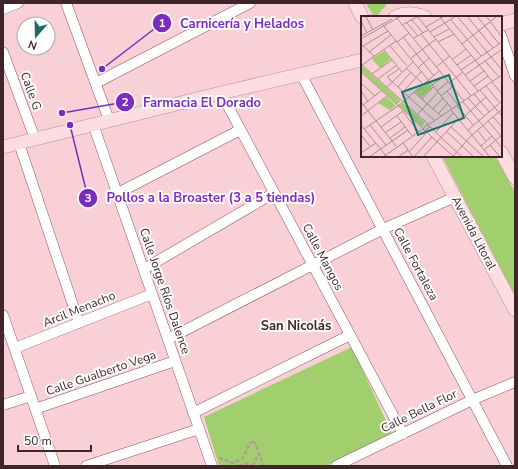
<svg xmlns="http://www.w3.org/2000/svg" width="518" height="469" font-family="'Nunito Sans',sans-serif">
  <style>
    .green { fill: #a2cf6e }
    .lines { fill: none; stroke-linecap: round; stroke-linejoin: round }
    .minor-casing { stroke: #8f555f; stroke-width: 11 }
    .major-casing { stroke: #b98e94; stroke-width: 14 }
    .path { stroke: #b89499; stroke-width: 2; stroke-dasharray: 4 2; stroke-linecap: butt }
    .minor { stroke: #fff; stroke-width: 10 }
    .major { stroke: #fddde2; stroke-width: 13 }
    .labels { text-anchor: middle; stroke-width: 4; stroke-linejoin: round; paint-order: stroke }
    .street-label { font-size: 12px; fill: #3f2529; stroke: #fdfdfd }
    .neighbourhood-label { font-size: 13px; font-weight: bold; fill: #3f2529; stroke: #fdfdfd }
    .inset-road { fill: none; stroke: #af8c90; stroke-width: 1 }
    .view { fill: #0f766e; fill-opacity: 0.15; stroke: #0f766e; stroke-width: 2 }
    .inset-edge { fill: none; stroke: #3f2529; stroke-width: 2 }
    .leader { fill: none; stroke: #7b2cbf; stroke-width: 1.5 }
    .callout-dot { fill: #7b2cbf; stroke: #fdfdfd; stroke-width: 1.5 }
    .mark-label { font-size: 12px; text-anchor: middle; font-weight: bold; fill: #fff }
    .callout-label { font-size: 13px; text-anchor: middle; font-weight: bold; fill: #7b2cbf; stroke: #fdfdfd; stroke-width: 4; stroke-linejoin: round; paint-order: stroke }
  </style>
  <rect width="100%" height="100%" fill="#f9d0d5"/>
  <path class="green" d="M366,3H388L376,17H374Z
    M442,156H495L515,192V296Z
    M352,347L392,434L326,466H219L204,417Z"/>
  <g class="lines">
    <g class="minor-casing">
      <path id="minor" d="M66,3L109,120
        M3,9L18,3
        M501,35L515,76
        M3,52L35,139
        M301,74L507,466
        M96,83L250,3
        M221,93L403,434
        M93,124L212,466
        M19,143L79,323
        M118,193L240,130
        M144,269L274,193
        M3,315L55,466
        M168,339L383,229L455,197
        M15,348L152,294
        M3,405L31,396
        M35,409L175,361
        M193,413L350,335
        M86,466L199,429
        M336,466L472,400L515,382"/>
    </g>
    <g class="major-casing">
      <path id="major" d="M355,3L362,17
        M395,17C405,12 415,13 425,17
        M501,24L515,20
        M3,147L221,93L362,60
        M501,152L515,178
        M433,156L515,310"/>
    </g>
    <path class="path" d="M254,441L264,466
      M219,458L233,463L243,458L250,443L255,441
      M239,466L245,463L253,466
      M253,466L258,454"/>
    <use href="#minor" class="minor"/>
    <use href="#major" class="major"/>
  </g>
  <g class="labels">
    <g class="street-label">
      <text transform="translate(31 91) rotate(70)" y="4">Calle G</text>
      <text transform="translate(474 233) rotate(62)" y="4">Avenida Litoral</text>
      <text transform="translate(323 257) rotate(62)" y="4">Calle Mangos</text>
      <text transform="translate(416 264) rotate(62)" y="4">Calle Fortaleza</text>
      <text transform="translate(165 291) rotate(71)" y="4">Calle Jorge Ríos Dalence</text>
      <text transform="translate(79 309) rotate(-22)" y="4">Arcil Menacho</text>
      <text transform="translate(101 373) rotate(-19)" y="4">Calle Gualberto Vega</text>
      <text transform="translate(419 411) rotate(-26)" y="4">Calle Bella Flor</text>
    </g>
    <g class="neighbourhood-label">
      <text x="296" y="330">San Nicolás</text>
    </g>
  </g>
  <g transform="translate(361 16)">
    <rect width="141" height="141" fill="#f9d0d5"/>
    <path d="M23,35L30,43L19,52L11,43ZM0,49L40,85L36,88L0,55ZM67,65L71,71L60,82L54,75ZM26,81L35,90L29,94L17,87ZM42,87L64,107L61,110L38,90Z" fill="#a2cf6e"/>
    <path class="inset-road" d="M56,0L117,75M78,0L132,66M96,0L141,54M106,0L132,32M116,0L138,28M125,0L141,21M5,1L12,14M35,1L103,85M51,4L62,17M90,4L120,40M0,5L6,17M46,7L57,20M22,9L91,93M41,9L56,1M65,11L83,0M69,16L95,0M60,18L110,80M0,20L31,3M42,21L73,60M73,21L88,13M53,22L67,14M0,23L40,0M36,26L48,17M77,26L93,18M0,28L13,40M101,28L135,1M2,30L27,15M29,30L46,50M23,34L41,56M8,36L30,19M49,43L75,23M92,43L105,33M124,45L138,61M0,48L67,108M1,49L35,25M96,49L110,39M75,51L89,40M45,52L61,67M57,52L68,42M38,53L26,61L74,105M100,54L141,26M0,56L62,112M11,58L31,44M104,59L140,34M17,63L36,49M109,65L123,55M131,66L141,78M0,67L14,80M88,67L102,56M71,69L83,60M113,70L127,60M125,70L138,86M26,71L52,46M37,71L50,56M119,74L141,100M0,75L7,85M76,75L87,66M86,75L97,89M42,76L60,56M53,76L80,100M113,78L128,96M80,80L91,71M107,82L123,100M61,83L72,71M0,86L35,130M102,86L141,132M2,89L20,75M96,90L112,109M72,93L82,82M90,94L129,141M42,96L58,116M78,97L86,88M56,99L77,76M0,100L26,80M36,100L51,120M132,101L141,111M98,105L125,81M127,105L140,120M0,109L26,141M9,109L25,129M67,109L141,59M68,110L101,141M20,111L42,95M90,111L123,141M3,113L37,90L78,55M64,114L68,112L66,108L62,113L93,141M107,114L141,85M116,114L125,125M85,115L113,141M75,116L92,97M24,117L40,106M0,119L9,130M29,122L44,111M42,127L52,141M129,129L139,141M120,130L131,120M123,134L141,119M48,136L66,116M0,137L15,127M92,140L111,119L141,93M8,141L47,114M22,141L62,113M37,141L47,134M53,141L71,121M62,141L97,103"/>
    <path class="view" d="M88,59L103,102L57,119L41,76Z"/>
    <rect width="141" height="141" class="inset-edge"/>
  </g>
  <path class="leader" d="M102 69L162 23M62 113L125 102M70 125L88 198"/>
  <g class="callout-dot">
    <circle cx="102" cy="69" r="4"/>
    <circle cx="62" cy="113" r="4"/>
    <circle cx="70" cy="125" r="4"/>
    <circle cx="162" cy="23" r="10"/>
    <circle cx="125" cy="102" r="10"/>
    <circle cx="88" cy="198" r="10"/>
  </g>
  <g class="mark-label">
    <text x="162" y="27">1</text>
    <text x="125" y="106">2</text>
    <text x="88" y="202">3</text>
  </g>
  <g class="callout-label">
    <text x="242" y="28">Carnicería y Helados</text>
    <text x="202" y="107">Farmacia El Dorado</text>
    <text x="211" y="202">Pollos a la Broaster (3 a 5 tiendas)</text>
  </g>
  <rect width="518" height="469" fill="none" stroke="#3f2529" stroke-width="8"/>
  <g transform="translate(36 36) rotate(200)"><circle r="19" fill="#fdfdfd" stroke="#b1a7a8"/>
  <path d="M0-3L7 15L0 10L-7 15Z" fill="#1e6965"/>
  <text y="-6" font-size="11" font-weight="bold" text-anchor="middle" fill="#3f2529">N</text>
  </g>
  <path d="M18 445v6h73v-6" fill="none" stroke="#3f2529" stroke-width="2"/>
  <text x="24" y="445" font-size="12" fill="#3f2529" stroke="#fdfdfd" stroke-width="3" paint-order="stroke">50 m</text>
</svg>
